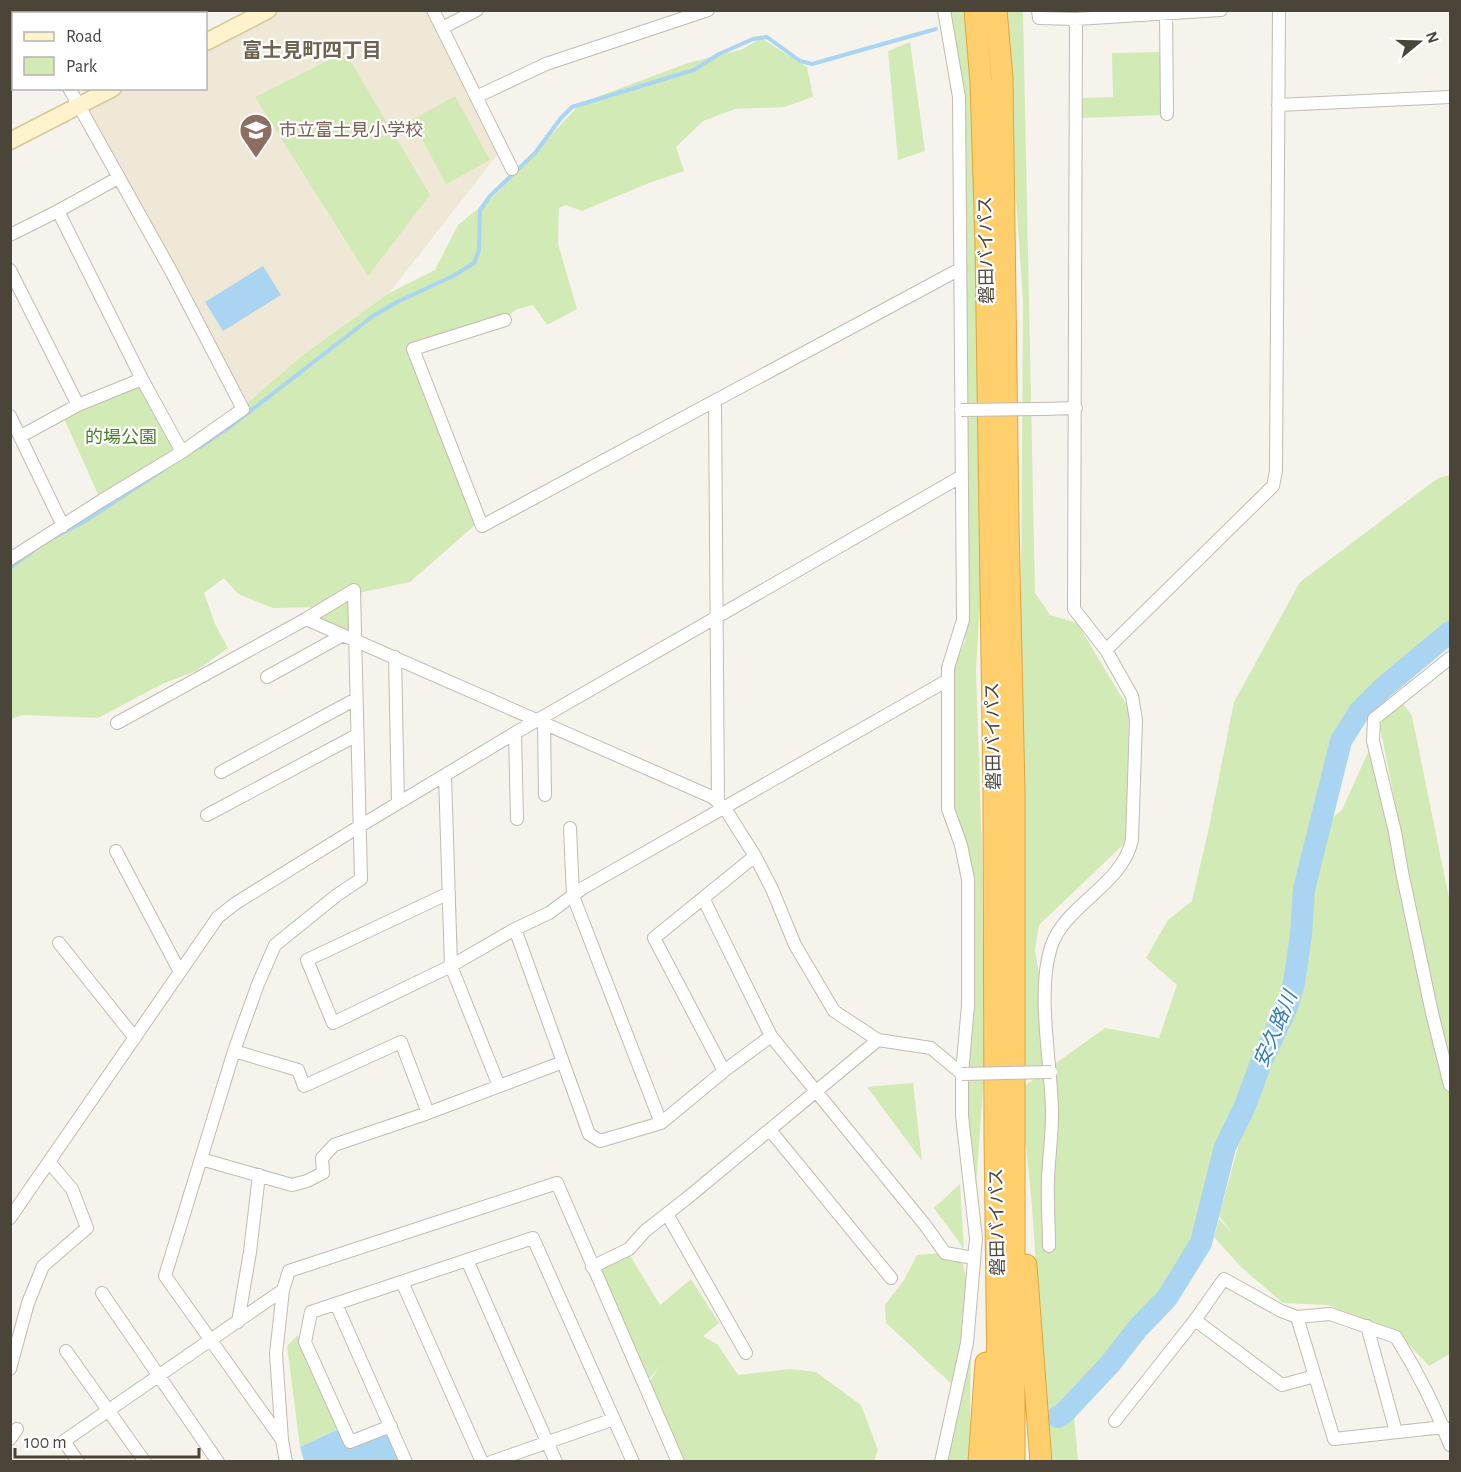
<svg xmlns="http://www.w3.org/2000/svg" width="1461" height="1472" font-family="'Alegreya Sans','Noto Sans JP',sans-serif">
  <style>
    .education { fill: #efe8d6 }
    .green { fill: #d2eab5 }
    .water { fill: #a9d4f2 }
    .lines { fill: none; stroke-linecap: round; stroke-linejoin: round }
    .stream { stroke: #a9d4f2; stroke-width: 4 }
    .river { stroke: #a9d4f2; stroke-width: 22 }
    .street-casing { stroke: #c2bbae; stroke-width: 14 }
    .secondary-casing { stroke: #d6c79b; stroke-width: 19 }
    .highway-casing { stroke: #e0a43c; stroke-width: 23 }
    .street { stroke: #fff; stroke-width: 12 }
    .secondary { stroke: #fff3cd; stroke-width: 16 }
    .highway { stroke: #ffcf6e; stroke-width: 21 }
    .street-bridge-casing { stroke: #c2bbae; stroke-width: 14; stroke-linecap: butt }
    .street-bridge { stroke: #fff; stroke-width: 12 }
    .labels { text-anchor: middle; stroke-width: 4.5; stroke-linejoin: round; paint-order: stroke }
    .education-label { font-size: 18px; fill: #785e54; stroke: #fff; text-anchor: start }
    .street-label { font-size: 18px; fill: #4b4439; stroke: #fff }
    .park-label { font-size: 18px; fill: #4a7f2a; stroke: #fff }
    .neighbourhood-label { font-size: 20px; font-weight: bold; fill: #6e6250; stroke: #fff }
    .water-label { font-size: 20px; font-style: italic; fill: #2e7ab2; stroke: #fff }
  </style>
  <rect width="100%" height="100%" fill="#f6f3ec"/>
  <path class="education" d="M268,11H433L502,149L389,293L304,354L248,402L171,271L78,106L113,89L206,88V42Z"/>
  <path class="green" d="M945,11H973L989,452L976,670L982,853L984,1074L974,1216L963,1058L968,917L960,841L948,791V680L965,641L960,144Z
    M1003,11H1023L1035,593L1050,615L1077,623L1129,709L1126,842L1039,925L1035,950L1046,1016L1045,1071L1105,1028L1159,1038L1177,985L1146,958L1168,920L1192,901L1208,832L1234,702L1300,582L1438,478L1450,475V630L1377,682L1338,752L1308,866L1290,978L1278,1015L1255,1055L1238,1108L1208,1170L1198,1227L1173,1286L1126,1342L1072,1395L1078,1461H1049L1032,1206L1026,1146L1015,1093L1043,1073H1018L1023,300Z
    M761,38L807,67L813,97L784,107L735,109L703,121L676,147L684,171L649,183L582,211L566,205L559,208L558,244L577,309L547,325L533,305L515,310L505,320L413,349L475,525L410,582L354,594V640L310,617L325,607L273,608L238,594L224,578L204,593L215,624L228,648L196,671L162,684L98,718L22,715L11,719V559L101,501L62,414L142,379L188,454L304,354L389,293L435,270L458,225L495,195L581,103L688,63L743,49Z
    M910,42L925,151L898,160L888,51Z
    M345,52L430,195L368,276L255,97Z
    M1161,52L1163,115L1081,118V98L1113,97L1112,53Z
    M455,96L490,160L446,184L412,120Z
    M1391,701L1402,702L1412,716L1450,903V1354L1429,1366L1401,1336L1328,1305L1283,1303L1242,1268L1214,1237L1219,1219L1233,1234L1219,1216L1248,1111L1300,996L1311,890L1327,823L1342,810L1373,741L1446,1059L1380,727Z
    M913,1083L922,1161L867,1087Z
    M960,1184L964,1249L934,1208Z
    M945,1253L963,1264L971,1300L970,1440L968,1461H947L957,1389L886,1323L885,1305L904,1280L917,1255Z
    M629,1254L660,1305L691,1279L719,1323L703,1336L718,1345L738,1375L790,1369L816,1372L861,1405L878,1450L874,1461H683L648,1384L661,1364L647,1382L597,1265Z
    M298,1335L343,1427L300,1447L287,1346Z"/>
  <path class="water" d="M263,266L281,295L223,331L205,302Z
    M341,1428L350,1446L382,1434L389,1437L400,1461H304L300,1447Z"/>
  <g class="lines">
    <path class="stream" d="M200,447L231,426L373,316L399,301L453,276L474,263L479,250L480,210L490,196L535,153L561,118L572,107L694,70L719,54L753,39L767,37L800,61L812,64L936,29
      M55,537L85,521L163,470
      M10,568L33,551"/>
    <path class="river" d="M1058,1417L1065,1412L1110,1364L1138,1328L1167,1298L1201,1243L1225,1147L1245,1106L1262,1060L1287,1007L1294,983L1301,935L1304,889L1341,741L1359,712L1383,688L1450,632"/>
    <g class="street-casing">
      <path id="street" d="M43,10L44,14
        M433,10L512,169
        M1038,10L1039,18L1076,19L1221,10
        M1166,10L1167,114
        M442,28L477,10
        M476,97L546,64L708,10
        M1278,105L1450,97
        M58,211L142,379L182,452
        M10,235L58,211L118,178
        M10,270L78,405
        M505,320L413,349L482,526L960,269
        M715,401L718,802
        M1042,409L1076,408
        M10,416L63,526
        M21,436L78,405L142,379
        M10,559L101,501L182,452L243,409L171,271L69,88
        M1106,650L1273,486L1276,471L1279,10
        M395,657L398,803
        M1450,658L1374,719L1373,741L1395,832L1402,872L1432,1013L1450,1085
        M267,677L343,635
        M117,723L306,619L354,640L712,797L724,807L755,856L772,889L795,945L834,1011L878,1040L931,1048L962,1074
        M544,723L545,795
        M515,733L517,819
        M221,772L356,699
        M445,775L451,966L499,1086
        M207,815L357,735
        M570,828L573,896L661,1123L724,1071
        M116,851L180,972
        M755,856L654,938L724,1071L771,1036
        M449,893L307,960L333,1023L451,966L515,929L549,913L583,888L948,680
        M703,898L771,1036L925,1225L945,1253L974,1258
        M515,929L589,1134L600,1141L661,1123
        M59,943L135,1038
        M234,1051L298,1070L304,1086L401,1042L428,1113
        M770,1130L891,1278
        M201,1159L292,1185L307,1181L323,1173L322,1158L334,1145L428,1113L563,1062
        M667,1214L746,1353
        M10,1218L218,917L236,903L360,826L515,733L962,476
        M1049,1246C1049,1223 1047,1201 1048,1178C1049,1157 1052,1136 1052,1114C1052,1065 1036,993 1051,947C1065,904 1122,886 1132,840L1136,720L1132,696L1106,650L1074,609L1076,19
        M467,1260L556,1462
        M592,1267L629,1249L645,1231L686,1199L878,1040
        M402,1282L482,1462
        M283,1290L276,1354L282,1440L286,1462
        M102,1293L218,1462
        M336,1304L406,1462
        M1297,1317L1334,1439L1444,1427
        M1195,1320L1282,1385L1315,1376
        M238,1322L250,1252L259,1175
        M1367,1326L1396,1432
        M66,1351L145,1462
        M10,1369L28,1303L43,1266L87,1228L72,1189L49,1162
        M1115,1421L1195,1320L1224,1279L1281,1311L1297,1317L1330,1314L1396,1337C1417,1371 1436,1408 1450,1445
        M391,1426L350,1442L305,1342L311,1312L533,1238L633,1462
        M10,1439L17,1429
        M282,1440L165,1276L234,1051L258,984L275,945L337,895L361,879L354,590L306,619
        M78,1462L64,1441L283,1290L289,1271L557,1183L678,1462
        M491,1462L614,1419
        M941,1462L967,1343L976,1238L962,1116V1074L968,1005V879L961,845L948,809V668L963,620L959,97L944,10"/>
    </g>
    <g class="secondary-casing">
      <path id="secondary" d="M206,42L268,10
        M10,141L113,88"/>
    </g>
    <g class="highway-casing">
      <path id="highway" d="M975,10L981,82L986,244L994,794L995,1136L999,1462
        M996,10L1002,78L1008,522L1014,791V1462
        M1026,1265L1041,1462
        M979,1462L986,1363"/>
    </g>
    <use href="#street" class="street"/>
    <use href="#secondary" class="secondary"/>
    <use href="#highway" class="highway"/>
    <g class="street-bridge-casing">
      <path id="street-bridge" d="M961,410L1042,409
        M962,1074L1051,1072"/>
    </g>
    <use href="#street-bridge" class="street-bridge"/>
  </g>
  <defs>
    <g id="school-pin" transform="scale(1.725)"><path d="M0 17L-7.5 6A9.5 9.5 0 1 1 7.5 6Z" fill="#8d6e63" stroke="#fff"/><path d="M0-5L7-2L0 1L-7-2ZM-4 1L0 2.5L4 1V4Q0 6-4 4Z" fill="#fff"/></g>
  </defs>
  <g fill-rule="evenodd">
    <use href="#school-pin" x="256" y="130"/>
  </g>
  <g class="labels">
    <g class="education-label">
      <text x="279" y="136">市立富士見小学校</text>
    </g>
    <g class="street-label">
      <text transform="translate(986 250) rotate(-91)" y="6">磐田バイパス</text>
      <text transform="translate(993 736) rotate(-91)" y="6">磐田バイパス</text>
      <text transform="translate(997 1222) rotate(-91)" y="6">磐田バイパス</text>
    </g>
    <g class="park-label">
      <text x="121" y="443">的場公園</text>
    </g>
    <g class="neighbourhood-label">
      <text x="312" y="57">富士見町四丁目</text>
    </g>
    <g class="water-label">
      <text transform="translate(1275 1029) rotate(-67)" y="7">安久路川</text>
    </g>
  </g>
  <rect width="1461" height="1472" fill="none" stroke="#4b4439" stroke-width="24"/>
  <rect x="12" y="12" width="195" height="78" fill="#ffffff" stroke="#b7b4b0" stroke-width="1.5"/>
  <rect x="24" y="32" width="30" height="9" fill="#fff3cd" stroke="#b7b4b0" stroke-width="1.5"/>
  <text x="66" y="42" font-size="18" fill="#4b4439">Road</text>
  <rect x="24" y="57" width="30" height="18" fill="#d2eab5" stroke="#b7b4b0" stroke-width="1.5"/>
  <text x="66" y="72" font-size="18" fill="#4b4439">Park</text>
  <g transform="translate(1419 42) rotate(71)" stroke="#ffffff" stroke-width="4.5" paint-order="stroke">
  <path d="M0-4.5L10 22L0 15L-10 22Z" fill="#4b4439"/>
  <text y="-9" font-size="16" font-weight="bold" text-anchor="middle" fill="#4b4439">N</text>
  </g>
  <path d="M15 1448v9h184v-9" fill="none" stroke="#4b4439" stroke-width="3"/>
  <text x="24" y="1448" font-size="18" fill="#4b4439" stroke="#ffffff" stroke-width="4.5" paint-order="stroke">100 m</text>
</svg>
